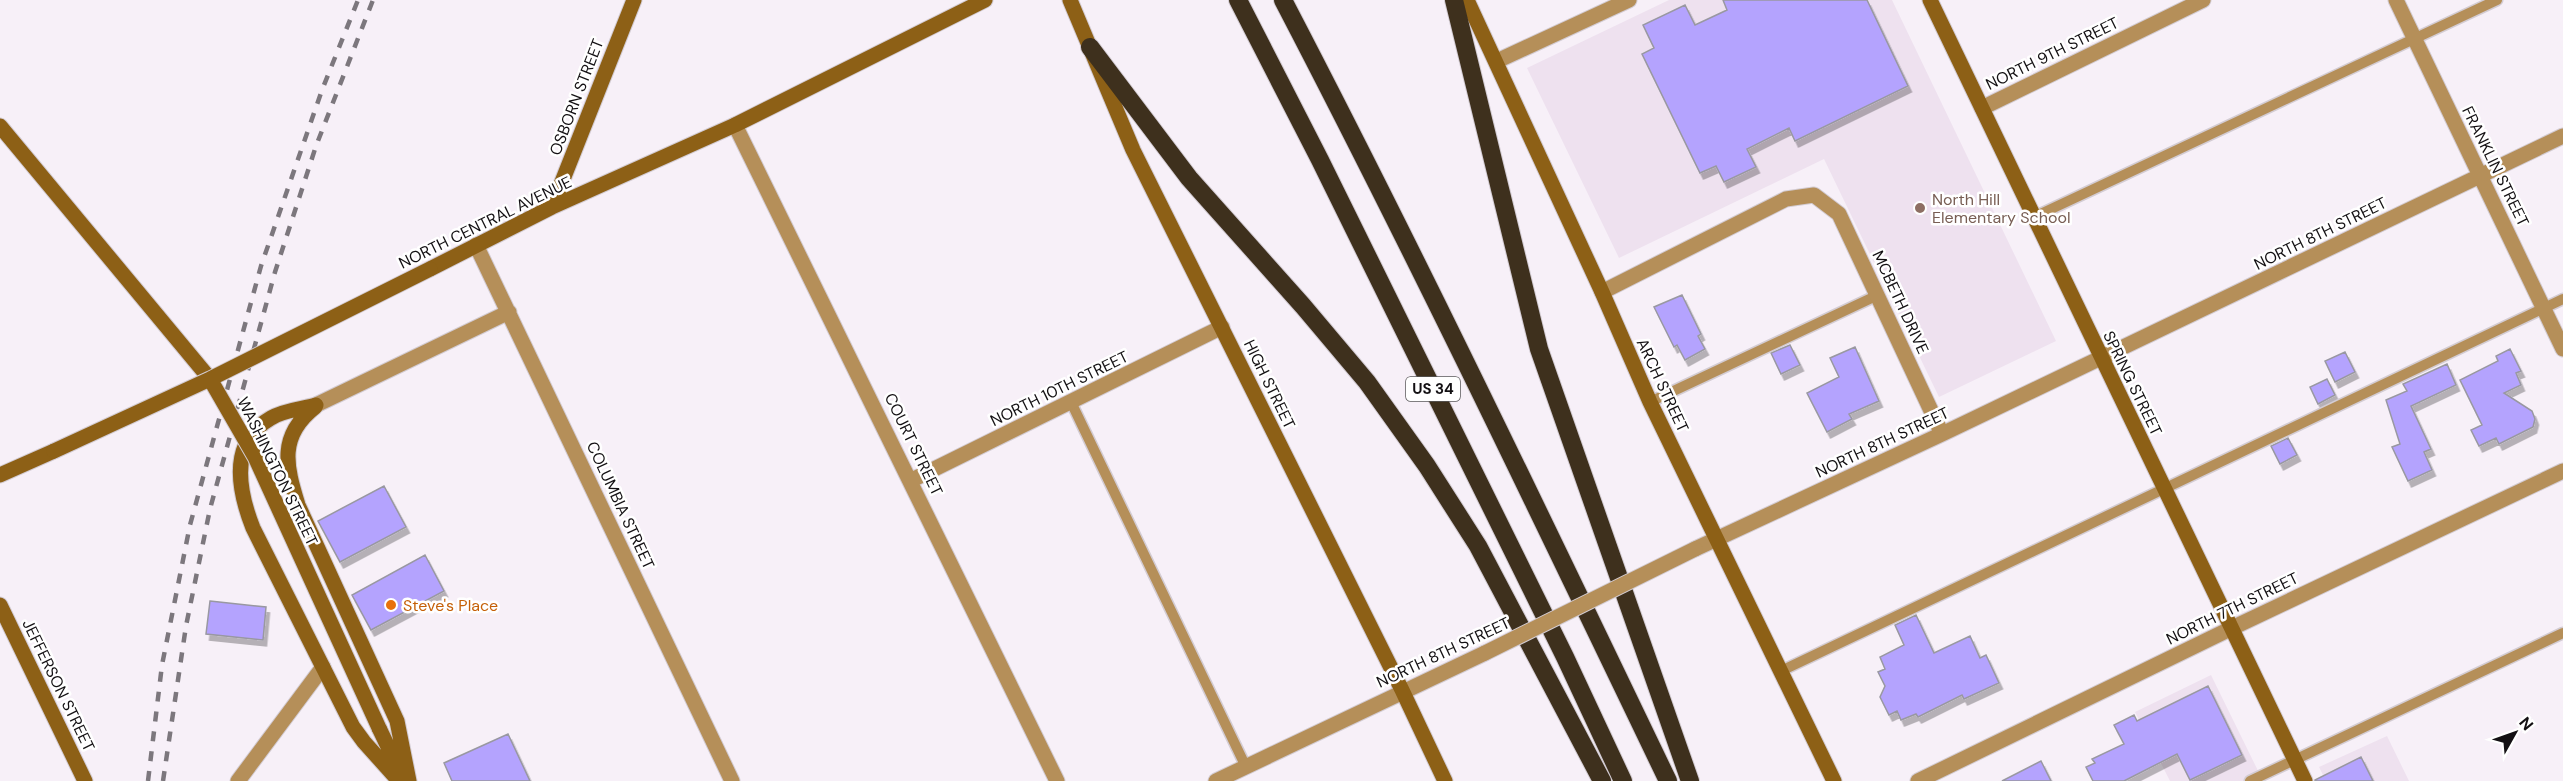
<svg xmlns="http://www.w3.org/2000/svg" width="2563" height="781" font-family="'DM Sans',sans-serif">
  <style>
    .built { fill: #eee1ef }
    .building { fill: #b4a3fe; stroke: #9998a1; stroke-width: 1.5; filter: url(#shadow) }
    .lines { fill: none; stroke-linecap: round; stroke-linejoin: round }
    .lane-casing { stroke: #d3ccd3; stroke-width: 13 }
    .street-casing { stroke: #d3ccd3; stroke-width: 17 }
    .secondary-casing { stroke: #d3ccd3; stroke-width: 17 }
    .highway-casing { stroke: #d3ccd3; stroke-width: 20 }
    .lane { stroke: #b58f59; stroke-width: 10 }
    .street { stroke: #b58f59; stroke-width: 15 }
    .secondary { stroke: #8d6016; stroke-width: 15 }
    .highway { stroke: #3e301d; stroke-width: 18 }
    .rail { stroke: #7c777d; stroke-width: 4.5; stroke-dasharray: 10 10; stroke-linecap: butt }
    .street-bridge-casing { stroke: #d3ccd3; stroke-width: 17; stroke-linecap: butt }
    .secondary-bridge-casing { stroke: #d3ccd3; stroke-width: 17; stroke-linecap: butt }
    .street-bridge { stroke: #b58f59; stroke-width: 15 }
    .secondary-bridge { stroke: #8d6016; stroke-width: 15 }
    .education-dot { fill: #8d6e63; stroke: #fff; stroke-width: 2 }
    .food-dot { fill: #e8710a; stroke: #fff; stroke-width: 2 }
    .labels { text-anchor: middle; stroke-width: 5; stroke-linejoin: round; paint-order: stroke }
    .shield { fill: #fff; stroke: #5a585a; stroke-width: 1.5 }
    .shield-label { font-size: 15px; font-weight: bold; fill: #131013 }
    .street-label { font-size: 16px; fill: #131013; stroke: #fff }
    .education-label { font-size: 16px; fill: #785e54; stroke: #fff; text-anchor: start }
    .food-label { font-size: 16px; fill: #c56008; stroke: #fff; text-anchor: start }
  </style>
  <defs>
    <filter id="shadow"><feDropShadow dx="3.5" dy="6" stdDeviation="0" flood-color="#0004"/></filter>
  </defs>
  <rect width="100%" height="100%" fill="#f7f0f8"/>
  <path class="built" d="M1669,0H1892L2056,341L1939,397L1824,159L1619,258L1527,68Z
    M2211,675L2263,781H2170L2135,712Z
    M2387,736L2409,781H2326L2319,767Z"/>
  <path class="building" d="M1723,0H1867L1908,86L1795,141L1789,128L1747,149L1756,167L1724,182L1716,166L1700,173L1642,54L1654,48L1643,25L1685,5L1695,25L1727,10Z
    M1682,295L1701,334L1698,336L1705,349L1685,360L1677,345L1674,347L1654,307Z
    M1790,345L1800,365L1781,374L1771,353Z
    M1855,347L1879,401L1849,414L1852,419L1827,432L1807,393L1839,377L1830,358Z
    M2510,349L2521,371L2516,373L2521,385L2504,393L2532,411L2535,419L2533,427L2499,444L2496,438L2479,446L2471,430L2482,425L2460,380L2498,361L2496,356Z
    M2345,352L2355,372L2335,382L2325,361Z
    M2447,364L2456,385L2411,406L2431,449L2424,452L2432,470L2408,481L2392,447L2400,444L2386,400L2407,391L2403,384Z
    M2327,379L2335,395L2318,404L2310,387Z
    M2288,438L2297,455L2280,464L2271,446Z
    M384,486L406,527L340,562L318,521Z
    M425,555L444,591L371,630L352,595Z
    M210,601L266,607L263,640L206,634Z
    M1916,615L1934,653L1970,636L1980,658L1986,655L1999,683L1964,699L1962,695L1918,717L1916,714L1901,720L1897,711L1889,715L1880,697L1885,686L1878,672L1885,669L1880,657L1904,645L1895,625Z
    M2208,686L2242,755L2190,780L2177,754L2124,781H2093L2086,767L2095,763L2092,759L2124,744L2114,725L2134,715L2137,721Z
    M508,734L530,781H452L444,763Z
    M2361,757L2373,781H2315V780Z
    M2041,761L2051,781H2002Z"/>
  <g class="lines">
    <g class="lane-casing">
      <path id="lane" d="M2034,217L2497,0
        M1071,402L1246,767
        M1650,402L1878,295
        M1781,671L2563,299
        M2250,781L2563,633"/>
    </g>
    <g class="street-casing">
      <path id="street" d="M2396,0L2563,349
        M1497,61L1629,0
        M1982,108L2203,0
        M735,125L1057,781
        M476,245L732,781
        M1602,292L1786,199L1814,195L1839,214L1942,434
        M316,405L509,312
        M912,480L1222,327
        M1695,549L1942,434L2563,136
        M238,781L323,667
        M1216,781L1485,653
        M1918,781L2232,628L2563,471"/>
    </g>
    <g class="secondary-casing">
      <path id="secondary" d="M1070,0L1133,150L1402,690L1445,781
        M1467,0L1602,292L1650,402L1834,781
        M1930,0L2305,781
        M0,126L210,379
        M552,207L634,0
        M430,269L552,207L735,125L985,0
        M316,405C302,409 284,410 271,418C229,442 238,490 253,528L353,727L364,742L399,781
        M315,407C278,436 286,466 298,505L397,721L409,781
        M0,475L54,451
        M0,605L85,781
        M379,728L402,776"/>
    </g>
    <g class="highway-casing">
      <path id="highway" d="M1238,0L1320,160L1565,657L1623,781
        M1283,0C1417,257 1542,519 1668,781
        M1454,0L1539,349L1690,781
        M1090,47L1189,178L1303,306L1367,382L1427,466L1478,546L1602,781"/>
    </g>
    <use href="#lane" class="lane"/>
    <use href="#street" class="street"/>
    <use href="#secondary" class="secondary"/>
    <use href="#highway" class="highway"/>
    <path class="rail" d="M148,781L162,665L190,525L261,266L322,90L358,0
      M163,781L186,626L210,509L275,272L316,146L373,0"/>
    <g class="street-bridge-casing">
      <path id="street-bridge" d="M1485,653L1695,549"/>
    </g>
    <g class="secondary-bridge-casing">
      <path id="secondary-bridge" d="M210,379L255,457L379,728
        M54,451L210,379L430,269"/>
    </g>
    <use href="#street-bridge" class="street-bridge"/>
    <use href="#secondary-bridge" class="secondary-bridge"/>
  </g>
  <circle class="education-dot" cx="1920" cy="208" r="6"/>
  <circle class="food-dot" cx="391" cy="605" r="6"/>
  <g class="labels">
    <rect class="shield" x="1406" y="377" width="54" height="24" rx="4.5"/>
    <g class="shield-label">
      <text x="1433" y="394">US 34</text>
    </g>
    <g class="street-label">
      <text transform="translate(2052 53) rotate(-26)" y="6">NORTH 9TH STREET</text>
      <text transform="translate(576 97) rotate(-69)" y="6">OSBORN STREET</text>
      <text transform="translate(2496 166) rotate(64)" y="6">FRANKLIN STREET</text>
      <text transform="translate(485 222) rotate(-26)" y="6">NORTH CENTRAL AVENUE</text>
      <text transform="translate(2320 233) rotate(-26)" y="6">NORTH 8TH STREET</text>
      <text transform="translate(1901 302) rotate(65)" y="6">MCBETH DRIVE</text>
      <text transform="translate(2133 383) rotate(64)" y="6">SPRING STREET</text>
      <text transform="translate(1270 384) rotate(64)" y="6">HIGH STREET</text>
      <text transform="translate(1663 385) rotate(65)" y="6">ARCH STREET</text>
      <text transform="translate(1059 388) rotate(-26)" y="6">NORTH 10TH STREET</text>
      <text transform="translate(1882 442) rotate(-25)" y="6">NORTH 8TH STREET</text>
      <text transform="translate(914 444) rotate(64)" y="6">COURT STREET</text>
      <text transform="translate(278 471) rotate(64)" y="6">WASHINGTON STREET</text>
      <text transform="translate(621 505) rotate(65)" y="6">COLUMBIA STREET</text>
      <text transform="translate(2232 608) rotate(-26)" y="6">NORTH 7TH STREET</text>
      <text transform="translate(1443 652) rotate(-25)" y="6">NORTH 8TH STREET</text>
      <text transform="translate(59 685) rotate(64)" y="6">JEFFERSON STREET</text>
    </g>
    <g class="education-label">
      <text x="1932" y="205">North Hill<tspan x="1932" dy="18">Elementary School</tspan></text>
    </g>
    <g class="food-label">
      <text x="403" y="611">Steve's Place</text>
    </g>
  </g>
  <g transform="translate(2515 733) rotate(50)" stroke="#ffffff" stroke-width="4.5" paint-order="stroke">
  <path d="M0-4.5L10 22L0 15L-10 22Z" fill="#131013"/>
  <text y="-9" font-size="16" font-weight="bold" text-anchor="middle" fill="#131013">N</text>
  </g>
</svg>
